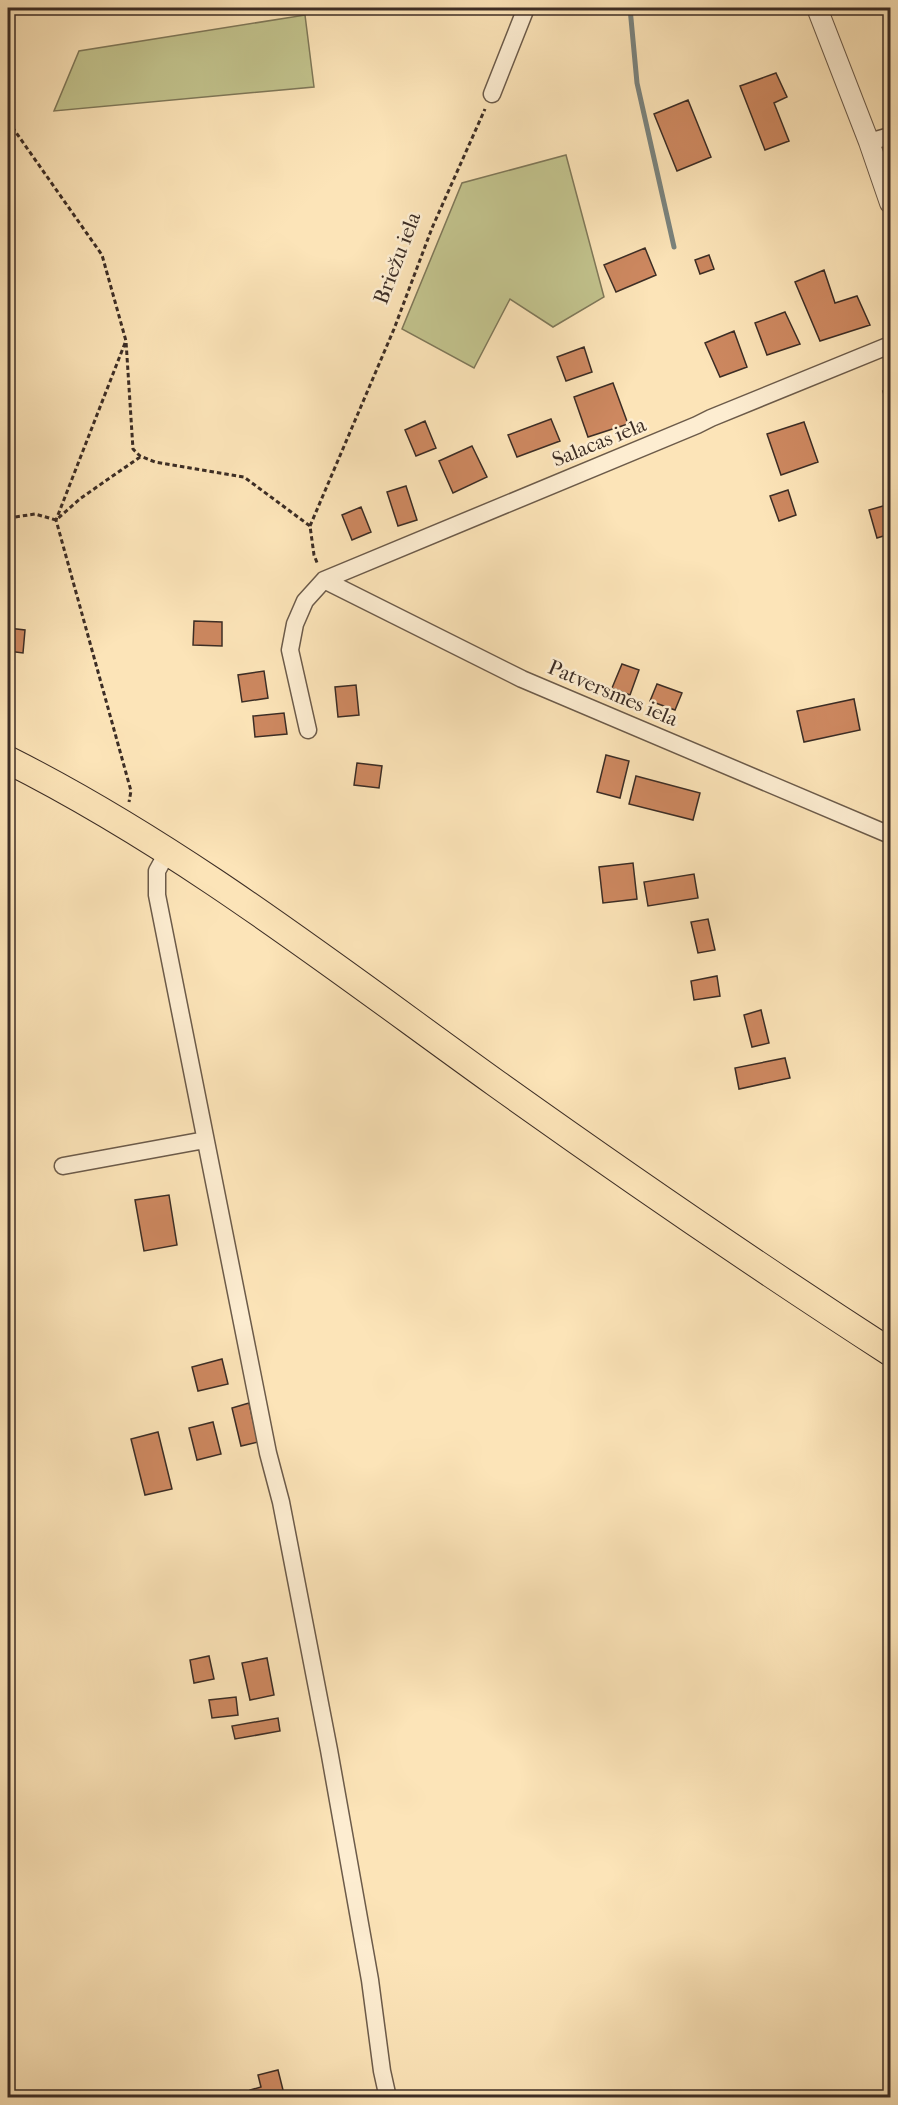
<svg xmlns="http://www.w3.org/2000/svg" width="898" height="2105" font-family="'IM FELL French Canon',serif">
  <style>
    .green { fill: #c2c38d; stroke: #7f7859; stroke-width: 1.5 }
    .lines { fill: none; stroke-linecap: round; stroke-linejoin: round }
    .stream { stroke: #7a837e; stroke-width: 5 }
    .building { fill: #cd8860; stroke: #3c2d25; stroke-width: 1.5 }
    .minor-casing { stroke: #6c5b4a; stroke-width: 19 }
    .tertiary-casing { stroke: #6c5b4a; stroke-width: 22 }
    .trunk-casing { stroke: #3c2d25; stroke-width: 29 }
    .path { stroke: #3c2d25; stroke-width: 3; stroke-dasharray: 4.5 3; stroke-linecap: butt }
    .minor { stroke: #fdedd1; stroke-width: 16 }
    .tertiary { stroke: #fdedd1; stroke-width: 20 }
    .trunk { stroke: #fce4b8; stroke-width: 27 }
    .labels { text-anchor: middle; stroke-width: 5; stroke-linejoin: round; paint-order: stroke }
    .street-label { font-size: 21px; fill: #3c2d25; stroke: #fdedd1 }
  </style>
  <rect width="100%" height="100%" fill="#fce4b8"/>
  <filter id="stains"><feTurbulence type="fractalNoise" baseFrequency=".00333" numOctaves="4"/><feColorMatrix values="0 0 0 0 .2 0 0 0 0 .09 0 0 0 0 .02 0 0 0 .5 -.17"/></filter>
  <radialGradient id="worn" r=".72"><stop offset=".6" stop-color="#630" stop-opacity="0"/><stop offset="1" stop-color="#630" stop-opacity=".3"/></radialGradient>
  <path class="green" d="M305,15L314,87L54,111L79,51Z
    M566,155L604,297L553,327L510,299L474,368L402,329L462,183Z"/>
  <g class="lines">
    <path class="stream" d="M630,8L637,83L674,247"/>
  </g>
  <path class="building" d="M776,73L787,97L774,103L789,141L765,150L740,86Z
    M688,100L711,157L677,171L654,114Z
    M645,248L656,275L616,292L604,265Z
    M709,255L714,269L700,274L695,260Z
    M824,270L835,303L857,296L870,325L820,341L795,282Z
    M785,312L800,344L767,355L755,323Z
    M734,331L747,367L720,377L705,343Z
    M584,347L592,372L566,381L557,357Z
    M613,383L628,424L588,437L574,397Z
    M890,389V419L883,391Z
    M551,419L560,441L517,457L508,435Z
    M425,421L436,448L416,456L405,430Z
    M804,422L818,462L781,475L767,434Z
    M472,446L487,477L453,493L439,461Z
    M406,486L417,520L398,526L387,492Z
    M788,490L796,515L779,521L770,496Z
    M890,504V534L877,538L869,510Z
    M361,507L371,532L352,540L342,515Z
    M890,585V603L887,604L884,586Z
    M194,621L222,622V646L193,645Z
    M8,628L25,630L23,653L8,651Z
    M622,664L639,670L630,695L612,688Z
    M264,671L268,698L242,702L238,675Z
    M657,684L682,693L675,710L650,701Z
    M356,685L359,715L338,717L335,687Z
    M854,699L860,730L804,742L797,711Z
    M284,713L287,734L255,737L253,716Z
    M606,755L629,761L620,798L597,792Z
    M357,763L382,766L379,788L354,785Z
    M636,776L700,793L693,820L629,804Z
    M633,863L637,899L603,903L599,867Z
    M694,874L698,898L648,906L644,882Z
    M708,919L715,950L698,953L691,922Z
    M717,976L720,996L694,1000L691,981Z
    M761,1010L769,1043L752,1047L744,1015Z
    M785,1058L790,1078L739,1089L735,1068Z
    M169,1195L177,1245L144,1251L135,1200Z
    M222,1359L228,1384L198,1391L192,1367Z
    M249,1403L258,1442L241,1446L232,1408Z
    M213,1422L221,1454L197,1460L189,1428Z
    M158,1432L172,1489L145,1495L131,1439Z
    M209,1656L214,1679L194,1683L190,1660Z
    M267,1658L274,1695L250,1700L242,1663Z
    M236,1697L238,1715L212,1718L209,1700Z
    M278,1718L280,1731L235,1739L232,1726Z
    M278,2070L285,2098H252L250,2090L261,2087L258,2075Z"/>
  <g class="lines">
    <g class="minor-casing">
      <path id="minor" d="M492,94L526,8
        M869,142L890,136
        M324,580L522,679L890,835
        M308,730L290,650L295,624L305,601L324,580L697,425L711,418L890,345
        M167,853L157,871V895L268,1453L281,1502L329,1750L370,1980L382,2071L388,2098
        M63,1166L205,1140"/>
    </g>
    <g class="tertiary-casing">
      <path id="tertiary" d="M817,8L869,142L890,203"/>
    </g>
    <g class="trunk-casing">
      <path id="trunk" d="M8,760C183,848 338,970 497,1084C626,1176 757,1266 890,1352"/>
    </g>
    <path class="path" d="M8,121L102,255L126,341L133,449L140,456L155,462L244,477L310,526L314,555L318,565
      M125,343L56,520L131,791L129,802
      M8,518L35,514L56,520L81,498L140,457
      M310,526L394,329L432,228L485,109"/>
    <use href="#minor" class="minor"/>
    <use href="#tertiary" class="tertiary"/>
    <use href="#trunk" class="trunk"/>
  </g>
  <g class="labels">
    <g class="street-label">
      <text transform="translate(397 258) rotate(-69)" y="7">Briežu iela</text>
      <text transform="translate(599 442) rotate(-22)" y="7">Salacas iela</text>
      <text transform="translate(613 693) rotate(23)" y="7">Patversmes iela</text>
    </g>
  </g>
  <rect width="898" height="2105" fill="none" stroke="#fce4b8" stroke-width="30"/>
  <rect x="9" y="9" width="880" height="2087" fill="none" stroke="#3c2d25" stroke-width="3"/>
  <rect x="15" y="15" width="868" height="2075" fill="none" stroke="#3c2d25" stroke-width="1.5"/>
  <rect width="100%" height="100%" filter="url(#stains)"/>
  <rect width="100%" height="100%" fill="url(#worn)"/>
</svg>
